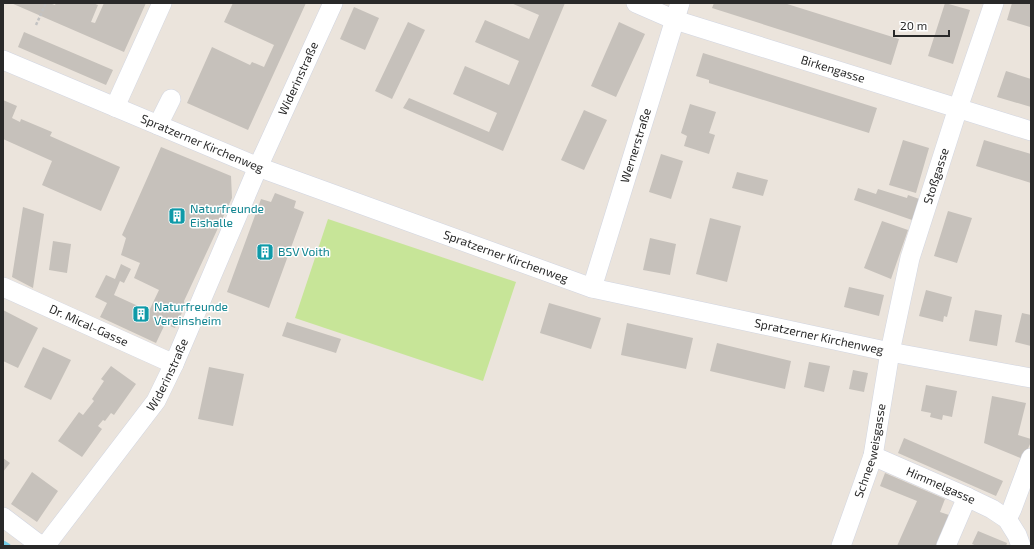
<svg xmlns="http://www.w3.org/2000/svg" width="1034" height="549" font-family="'Exo 2',sans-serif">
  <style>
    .pitch { fill: #c7e598 }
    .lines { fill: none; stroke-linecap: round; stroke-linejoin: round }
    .stream { stroke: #75cde7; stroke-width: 5.5 }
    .building { fill: #c6c1bb }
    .minor-casing { stroke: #d1d5e1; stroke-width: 20 }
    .path { stroke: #c3c3c3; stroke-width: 2.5; stroke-dasharray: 3 2; stroke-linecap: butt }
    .minor { stroke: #fff; stroke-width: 19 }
    .labels { text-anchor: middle; stroke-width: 3; stroke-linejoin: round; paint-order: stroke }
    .street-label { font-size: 12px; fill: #292929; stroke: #fff }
    .culture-label { font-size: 12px; fill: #0d838f; stroke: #fff; text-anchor: start }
  </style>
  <rect width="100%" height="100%" fill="#ebe4dc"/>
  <path class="pitch" d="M328,219L516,282L483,381L295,318Z"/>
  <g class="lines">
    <path class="stream" d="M3,543L8,546"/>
  </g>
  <path class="building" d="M11,3H49L55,5L56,3H93L98,5L91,22L95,23L104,3H146L124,52Z
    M233,3H306L248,130L187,103L212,47L250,65L252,62L264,67L274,45L224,22Z
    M511,3H565L503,151L403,108L409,98L489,132L497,113L453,94L465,66L509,85L519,61L475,42L485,20L529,39L539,15Z
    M714,3H784L899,39L891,65L712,8Z
    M945,3L970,10L953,64L928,56Z
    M1012,3H1031L1030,27L1007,20Z
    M354,7L379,18L365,50L340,39Z
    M408,22L425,30L392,99L375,91Z
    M619,22L645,34L616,97L591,86Z
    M24,32L113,70L106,85L18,47Z
    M703,53L877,108L869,133L709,83V80L696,76Z
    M1006,71L1031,79V107L997,97Z
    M3,100L17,106L12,118L20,122L21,119L52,132L50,136L120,167L101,211L42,185L52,161L3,139Z
    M690,104L716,112L709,133L715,135L709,154L684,146L687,136L681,133Z
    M584,110L607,120L584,170L561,160Z
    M903,140L929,148L916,193L889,185Z
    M984,140L1031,154V183L976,166Z
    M161,147L231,176L232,198L184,301L185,306L175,328L165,324L156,343L100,317L107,303L95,297L106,275L115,279L121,264L131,269L124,283L120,281L114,295L149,311L159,290L134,278L140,263L121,255L126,238L122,235Z
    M661,154L683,161L671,199L649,192Z
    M737,172L768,180L763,196L732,188Z
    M858,188L876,194L878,189L907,198L908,195L922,200L915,221L854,200Z
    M275,193L296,201L294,208L304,212L269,308L227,292L261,199L271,202Z
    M23,207L44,214L33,288L12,277Z
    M948,211L972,218L957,263L934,256Z
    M710,218L741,226L727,282L696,274Z
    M882,221L908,230L891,279L864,268Z
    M650,238L676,244L670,275L643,270Z
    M53,241L71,244L67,273L49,270Z
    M849,287L884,295L879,316L844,307Z
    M926,290L952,297L947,317L944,316L943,322L919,316Z
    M549,303L601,318L591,349L540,333Z
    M3,310L38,328L18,368L3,361Z
    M975,310L1002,315L997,346L969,341Z
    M1022,313L1031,315V346L1015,342Z
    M287,322L341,339L336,353L282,336Z
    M627,323L693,338L686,369L621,355Z
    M717,343L791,361L785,389L710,371Z
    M43,347L71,360L51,400L24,387Z
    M809,362L830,366L824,392L804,387Z
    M111,366L136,384L114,415L111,413L105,421L103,420L98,426L102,429L82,457L58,441L79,412L83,415L94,401L92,399L104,381L101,379Z
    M209,367L244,374L233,426L198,419Z
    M853,370L868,373L864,392L849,389Z
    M926,385L957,391L952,417L943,415L942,420L930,417L931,413L921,411Z
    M992,396L1026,403L1018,435L1031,439V442L1023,459L984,443Z
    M904,438L1003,481L996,496L898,453Z
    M3,458L10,463L3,472Z
    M32,472L58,491L37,522L11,504Z
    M885,473L945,499L940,512L949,515L936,546H897L917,501L880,486Z
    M978,531L1007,543L1006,546H977L972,544Z"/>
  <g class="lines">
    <g class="minor-casing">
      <g id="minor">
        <path id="s1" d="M636,3L675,20L1031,131"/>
        <path id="s2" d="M3,60L258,167L592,288L890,352L1031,378"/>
        <path d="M115,107L162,3"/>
        <path d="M158,125L171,99"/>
        <path id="s3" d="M3,287L174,364"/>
        <path id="s4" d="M592,288L680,3"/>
        <path id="s5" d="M873,456L967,497L992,509L1007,519L1017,535L1021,546"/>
        <path id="s6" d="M3,517L36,542L41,545H46L52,537L156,401L174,364L258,167L333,3"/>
        <path d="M1007,519L1012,509L1031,458"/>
        <path id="s7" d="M841,546L873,456L890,352L910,258L958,108L994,3"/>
        <path d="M946,546L967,497"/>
      </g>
    </g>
    <path class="path" d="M36,25L46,3"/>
    <use href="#minor" class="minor"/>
  </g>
  <defs>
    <g id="building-square" transform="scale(0.9)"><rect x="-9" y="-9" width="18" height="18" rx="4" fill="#0f9aa8" stroke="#fff"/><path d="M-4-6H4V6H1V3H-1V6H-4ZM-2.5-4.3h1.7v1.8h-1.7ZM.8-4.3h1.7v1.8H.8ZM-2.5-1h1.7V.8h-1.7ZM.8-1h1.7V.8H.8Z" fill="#fff"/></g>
  </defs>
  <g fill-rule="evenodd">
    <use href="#building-square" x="177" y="216"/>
    <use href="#building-square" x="265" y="252"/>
    <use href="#building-square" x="141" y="314"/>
  </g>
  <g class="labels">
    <g class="street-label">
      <text dy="4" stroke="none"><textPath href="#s1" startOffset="208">Birkengasse</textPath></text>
      <text dy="4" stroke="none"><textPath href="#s6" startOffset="586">Widerinstraße</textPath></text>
      <text dy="4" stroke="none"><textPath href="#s2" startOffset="216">Spratzerner Kirchenweg</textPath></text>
      <text dy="4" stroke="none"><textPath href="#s4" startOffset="149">Wernerstraße</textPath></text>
      <text dy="4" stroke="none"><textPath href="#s7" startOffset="383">Stoßgasse</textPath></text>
      <text dy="4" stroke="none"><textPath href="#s2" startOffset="540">Spratzerner Kirchenweg</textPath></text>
      <text dy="4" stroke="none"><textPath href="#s3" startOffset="94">Dr. Mical-Gasse</textPath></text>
      <text dy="4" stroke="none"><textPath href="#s2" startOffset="864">Spratzerner Kirchenweg</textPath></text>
      <text dy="4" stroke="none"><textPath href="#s6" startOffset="262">Widerinstraße</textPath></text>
      <text dy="4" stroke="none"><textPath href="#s7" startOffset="100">Schneeweisgasse</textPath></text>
      <text dy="4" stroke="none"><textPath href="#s5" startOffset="74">Himmelgasse</textPath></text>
    </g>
    <g class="culture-label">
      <text x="190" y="213">Naturfreunde<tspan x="190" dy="14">Eishalle</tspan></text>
      <text x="278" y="256">BSV Voith</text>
      <text x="154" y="311">Naturfreunde<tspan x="154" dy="14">Vereinsheim</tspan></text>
    </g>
  </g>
  <rect width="1034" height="549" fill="none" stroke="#292929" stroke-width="8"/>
  <path d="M894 30v6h55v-6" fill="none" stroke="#292929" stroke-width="2"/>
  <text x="900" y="30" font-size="12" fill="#292929" stroke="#ffffff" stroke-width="3" paint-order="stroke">20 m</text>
</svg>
